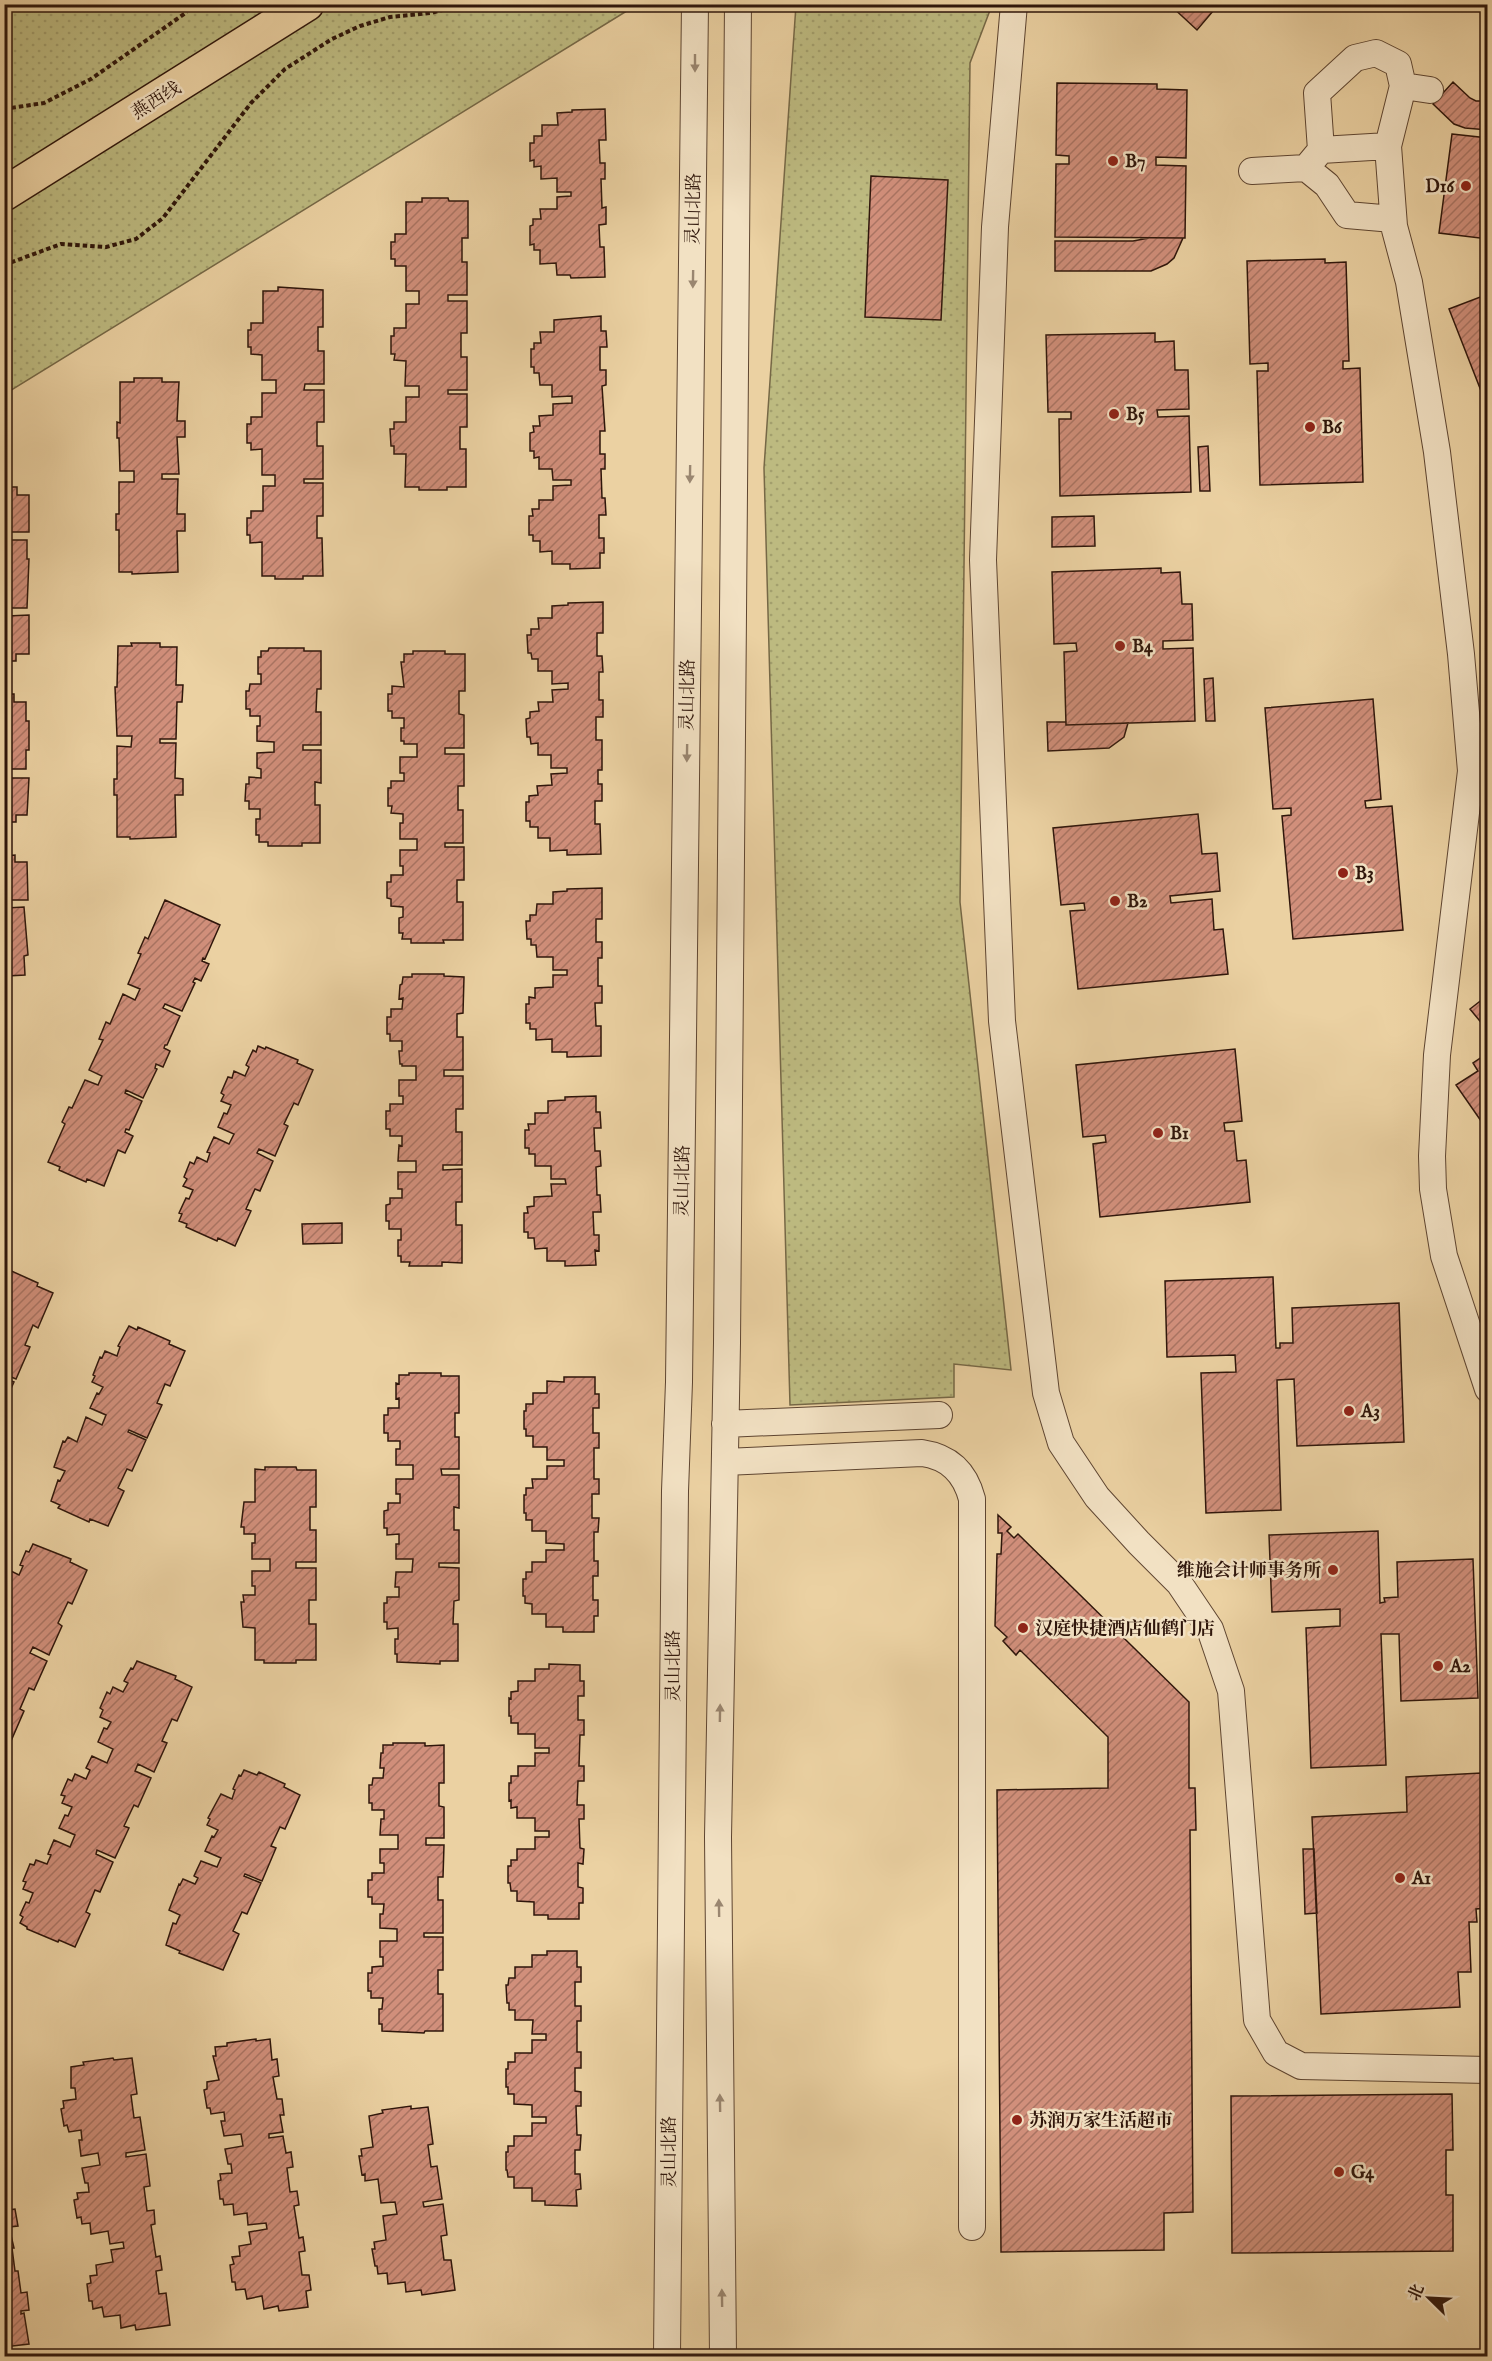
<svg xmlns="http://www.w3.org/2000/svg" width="1492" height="2361" font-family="'IM FELL English','Noto Serif SC',serif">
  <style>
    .park { fill: url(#park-dots); stroke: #766846; stroke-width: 1.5 }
    .building { fill: url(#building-hatch); stroke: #2f160b; stroke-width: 1.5 }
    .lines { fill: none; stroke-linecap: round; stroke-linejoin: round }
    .minor-casing { stroke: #5e4531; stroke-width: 28 }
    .major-casing { stroke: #2f160b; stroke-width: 36 }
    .path { stroke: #2f160b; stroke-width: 4; stroke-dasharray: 4.5 3; stroke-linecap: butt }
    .minor { stroke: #f2e1c3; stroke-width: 26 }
    .major { stroke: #ebd1a2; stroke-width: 33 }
    .oneway { fill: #9a8670 }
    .poi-dot { fill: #8f2418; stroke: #f2e1c3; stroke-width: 2 }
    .labels { text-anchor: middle; stroke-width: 5; stroke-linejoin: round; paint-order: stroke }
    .street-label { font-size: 18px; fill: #2f160b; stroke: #f2e1c3 }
    .poi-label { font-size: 18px; font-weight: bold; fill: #2f160b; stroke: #f2e1c3; text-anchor: start }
  </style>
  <defs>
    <pattern id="park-dots" width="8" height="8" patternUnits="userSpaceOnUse" patternTransform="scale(1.5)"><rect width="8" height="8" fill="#bdba80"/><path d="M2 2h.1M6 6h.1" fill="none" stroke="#a39f6d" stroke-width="1.8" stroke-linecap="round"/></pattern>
    <pattern id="building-hatch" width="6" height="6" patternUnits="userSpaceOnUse" patternTransform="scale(1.5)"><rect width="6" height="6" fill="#d18f7b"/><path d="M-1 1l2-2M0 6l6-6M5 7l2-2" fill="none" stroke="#aa7463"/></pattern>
  </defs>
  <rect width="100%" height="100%" fill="#ebd1a2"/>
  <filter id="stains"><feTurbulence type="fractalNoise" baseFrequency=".00333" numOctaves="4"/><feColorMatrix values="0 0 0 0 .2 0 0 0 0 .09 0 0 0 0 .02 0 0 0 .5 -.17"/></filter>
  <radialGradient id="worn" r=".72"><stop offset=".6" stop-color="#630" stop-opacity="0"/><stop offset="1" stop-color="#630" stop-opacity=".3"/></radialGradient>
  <path class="park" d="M5,5H630V9L5,394Z
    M796,5H992L970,63L960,902L1011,1370L954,1364V1397L790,1405L764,468Z"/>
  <path class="building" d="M1169,4H1219L1197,30Z
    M1453,82L1470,98L1476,101H1488V130L1465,128L1454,124L1433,104Z
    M1057,83L1157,84V89L1187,90L1186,158L1156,157V165L1186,166L1185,238L1055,237L1056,164H1069V156L1056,155Z
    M605,109L606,140H599L600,163H605V179H601L602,208L606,207V224L599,225L600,247H604L605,277L571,278L570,275H557L556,263L540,264V250H534V244L530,245V226L533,225V219H541L540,209H557V197L571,196V192H557V178L541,179V166L534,167V160L530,161V143H534V136H542V125H558L557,113L572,112V110Z
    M1452,134L1488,138V239L1439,233Z
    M871,176L948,180L941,320L865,317Z
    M422,198H448L449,201H468V238H462V262H467V295H448V301H467V333H461V357H467V390H448V394H467V427H460V449H466V487H447V490H419V487H405L406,454H394V446H391L390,429H394V422H406V397H419V386H405L406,361L394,360L395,354H391V336H394V328H406V304H419V291H406V266H395V259H391V242H395V234H406V202H422Z
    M1149,238H1183L1174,258L1167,264L1151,271H1055V241H1133Z
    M1325,259V263L1346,262L1349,361H1343V369L1360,368L1363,482L1260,485L1257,371H1268V363L1250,364L1247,261Z
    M278,287L323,290V327H318V351H324V384H305L304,390H324V422H317V446H323V479H304V483H323V516H317V538H322L323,576H303V579H275V576H262V542L250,543V535H247V518H251V511H263V486H275V475H262V449L251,450V443H247V424H251V417H262V393H276V380H262V355L251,354V347H248V330H251V323H263V291H278Z
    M1488,294V400L1485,401L1449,309Z
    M601,316V331H606L607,347H600V370H606V385L602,386L605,431H600V454H605V469H601L602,498H605L606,515H599V538H604V553H600V568L570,569V564H552V551L540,552V541H533V535H529V516H533L532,509H539V500H553V486L571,485V480H553L552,469H539V457L534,458V451H530V433L534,432L533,426H540L539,416L553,415V404L572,403V396L552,397V385H540L539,373H534V367H531V349H534V343H541L540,332H554V320Z
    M1155,333V342L1174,341L1175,370H1188L1189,409L1157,410L1158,417L1189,416L1191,492L1060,496L1059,419H1071V412H1048L1046,335Z
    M134,378H162V382H179L177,421H185V437H177L179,474H162V479H178L177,514H185V531H177L178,572L132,574V572H119V530H116V514H119V482H134V471H120L119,438H117V422L120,423V382H134Z
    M1208,446L1210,491H1200L1198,447Z
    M4,487H17V495H29V532H7V540H27V559H29L27,608H7V616L29,615V654H16V661H4Z
    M1094,516L1095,546L1052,547V517Z
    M1161,568V573L1180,572L1182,604H1192L1193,640L1163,641V649L1193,648L1195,721L1066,725L1064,652L1077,651L1076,643L1054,644L1052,572Z
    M603,602V633H597V656H602L603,672H599V700H603V717H596V740H602V770H598V784H602V801H595V824H600L601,854L567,855V850L550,851V838H538V827H530V821H526V802H529V796L538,795L537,786L552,785L551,774L567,773V768H551V755H538V743L531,744L530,737H527L526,719L530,718V712L539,711L538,702H553L552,690L568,689V683L552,684V671H538V659H532L531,653H528L527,635H531V629H539L538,618H552V606L568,605V603Z
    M131,643H160V647H177L176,685H183L182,702H177L176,739H160V743H176L175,778L183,779V795H175L176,837L130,839V837H117V795H114V779H117V746L131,747L132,736H117L115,687H117L118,646H132Z
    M269,648H304V651H321V689H317L316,712H321V745H303V750H321V783L315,782V805H320V843H302V846H268V842H259V835H256V819H260V809H249V801H245L246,784H249V777L261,778V769L257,768V753L274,752V742L257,741V726H260V716H250V709H246V691H249L250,684H261V674H258V657H261V651H268Z
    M413,651H445V654H465V691H459V714L464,715V748H445V754H464V786H458V810H463V843H445V847H464V880H457V902H463V940H443L444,943H411V939H402L403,933H399V918L403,917V907L391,906V899L387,898V882H391V875H403V866H400V850H417V839H400V823H403V814L391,813L392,806H388V788H391V781H404V773H400V757H417V744H404V741H401V728H404V718H392V711H388V694H392V686L404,687L401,662H404V654H413Z
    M1213,678L1215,721H1206L1204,679Z
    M4,694H14V702H26V721H29V750H26V769H11V778H29L27,815H16V822H4Z
    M1373,699L1381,799L1365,801L1366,808L1392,806L1403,930L1293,939L1282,816L1291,815V808L1273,809L1265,708Z
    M1047,722H1066V725L1128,723L1124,737L1109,748L1048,751Z
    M1198,814L1202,854L1217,853L1220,891L1170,896L1171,903L1212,899L1214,930L1223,929L1228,974L1078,989L1070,911L1085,910L1084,903L1061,905L1053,828Z
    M15,855V862H27L28,900H6V908L24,907L28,955L24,956L25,975L7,976V984H4V856Z
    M602,888V919H596V942H602V958H598V986H602V1003H595L596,1026H601V1056L567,1057V1052H552V1039L536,1040V1029H530V1023H526V1004H529V997L535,998V988L553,987V975H567V970H553V957H537L536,945H531V939H527L526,921H530V915H536L537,904H553V892L567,891V889Z
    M165,900L220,925L205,959L203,958L202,961L209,964L201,981L195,978L193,982L195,983L182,1011L165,1004L163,1008L180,1016L167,1045H165L164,1048L170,1051L163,1067L156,1064L155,1068L157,1069L143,1098L126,1090L125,1093L142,1101L129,1130L126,1129L125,1132L133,1136L125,1153L118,1150L104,1186L87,1179L86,1182L59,1170L60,1167L48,1162L65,1124L62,1122L69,1107L72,1108L85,1080L98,1085L102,1076L89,1070L103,1040L99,1039L106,1022L110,1024L123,994L135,1000L140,989L128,984L141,954L138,953L145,937L148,939Z
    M412,974H444V976L464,977L463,1013L457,1014V1037H463V1070H444V1076H463V1109H456V1132H462V1165H443V1170L462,1169V1202H456V1225H462V1263L442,1262V1266H409L410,1262H401V1256H398V1240H401V1229H389V1221H386V1205L390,1204V1198H402V1189H398V1172H416V1161H398L399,1145L402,1146V1136H390V1129H386V1111H390V1104H403V1096H399V1080H416V1066H402V1064H400L399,1051H402V1041H390V1034H387V1017H391V1009H402L403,998L399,999L400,985L402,984L403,977H412Z
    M1488,995V1031L1470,1009Z
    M258,1046L265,1049L266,1047L298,1060L297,1063L313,1070L298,1105L294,1103L284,1124L288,1126L275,1156L259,1149L257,1153L273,1161L260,1191L255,1189L246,1209L251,1211L235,1246L218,1238L217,1241L186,1227L187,1224L179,1221L182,1214L179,1213L186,1198L189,1199L193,1190L183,1186L187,1179L184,1177L190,1162L194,1164L197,1157L207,1162L210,1153L207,1152L214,1137L229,1144L234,1134L218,1127L224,1113L227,1114L231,1105L221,1101L224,1095L221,1093L228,1077L232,1078L234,1071L245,1076L249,1067L246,1065L253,1050L256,1052Z
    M1235,1049L1242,1121L1224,1123L1225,1131H1234L1237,1161L1246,1160L1250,1202L1100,1217L1093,1144L1106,1142L1105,1135L1083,1137L1076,1065Z
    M1488,1053V1131L1456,1085L1478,1071L1473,1063Z
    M596,1096V1112H600L601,1128H594L595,1151H600L601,1166L596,1167L597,1195H600L601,1212H593L594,1235H599V1251L595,1250L596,1265L565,1266V1261H547V1248L535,1249L534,1238H528V1232H524V1213H528L527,1207L534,1206V1197L552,1196L551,1184H566L565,1179H551V1166H535V1154H529V1148H525V1130H529L528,1124H535V1113H548V1101L565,1100V1097Z
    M342,1223V1243L303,1244L302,1224Z
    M7,1269L38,1283L37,1286L53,1293L38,1328L33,1325L25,1345L30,1347L16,1379L4,1374V1271Z
    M1273,1277L1276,1348H1280V1343H1293L1292,1308L1399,1303L1404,1442L1297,1446L1294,1379L1277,1380L1281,1510L1206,1513L1201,1373L1236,1372L1235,1355L1167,1357L1165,1281Z
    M129,1326L137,1330L138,1327L170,1341L169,1344L185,1351L170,1386L165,1384L157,1403L162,1405L147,1438L129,1430L128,1432L146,1440L132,1471L127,1469L118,1488L124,1491L108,1526L90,1519L89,1522L58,1508L60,1505L51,1501L58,1480L60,1481L65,1471L54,1467L63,1441L65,1442L68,1437L77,1442L86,1417L102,1425L106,1415L90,1408L97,1393L99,1394L103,1387L92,1382L95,1376L93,1375L100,1357L102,1358L105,1351L117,1356L120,1347L118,1346Z
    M409,1373H441V1376H459V1413H455V1437H459V1469H441L442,1475H459V1508L454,1507V1530H459V1563H439V1567L459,1568V1600L454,1601L453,1624H458V1661H440V1664L397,1662V1654H395V1639H398V1628L387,1629V1622H384V1603H387V1597H399V1587H395L396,1572H412L413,1559H396V1544H399V1534L387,1535V1528H384V1511L388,1510V1503H400V1494H396V1479H413V1465H396V1449H400V1441H388V1433H384V1415H388V1408H399V1398L396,1399V1383L399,1384V1375H409Z
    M564,1377H595V1394H599V1408H593V1433H599V1448H594V1479H599V1494H592V1518H599L598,1532H594V1561H598V1576H593V1600H598V1616H594V1632H563V1627H546V1614H532V1604L525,1603V1596H523V1579H526V1572H532V1562H546V1550H564V1544L546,1543V1531H532V1520H526V1513H524V1495H526V1488H533L532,1479H547V1466H564V1460H547V1447H533V1436H526V1429H524V1411H526V1404H533V1393H547V1381L564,1382Z
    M4,1378L14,1382L4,1404Z
    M265,1467H296L297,1470H316V1507H310V1530H316V1562H296V1568H316V1600H309V1624H316V1660H296V1663H264V1660H255V1628L243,1627L241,1602H244L243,1595H255V1586H252V1571H270V1559H252V1543H255V1534H244V1527H241L244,1502H255V1469L265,1470Z
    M998,1515L1011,1527L1007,1531L1014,1538L1018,1534L1189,1702V1788H1195L1196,1830H1190L1193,2212L1164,2213V2250L1001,2252L997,1790L1108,1788V1737L1020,1650L1016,1655L1003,1641L1007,1637L995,1626L997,1554H1001L1002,1533H998Z
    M1378,1531L1380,1603L1385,1602L1384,1598L1398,1597L1397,1562L1473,1559L1478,1698L1401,1701L1399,1634H1381L1386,1765L1311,1768L1306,1628L1340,1626V1609L1272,1612L1269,1535Z
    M33,1544L71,1559L70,1562L87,1570L72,1604L68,1602L58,1623L62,1626L49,1655L33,1647L30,1653L47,1661L34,1690L29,1688L20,1709L24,1711L11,1741L4,1738V1642L9,1633L4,1631L6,1605L4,1576L6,1577L9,1570L19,1575L23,1566L20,1565L26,1551L29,1552Z
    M137,1661L176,1676L175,1679L192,1687L177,1721L172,1719L162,1741L167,1743L154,1772L138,1764L135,1771L151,1778L138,1807L134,1805L124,1826L129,1828L115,1858L97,1850L96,1854L113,1862L100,1892L95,1890L86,1912L90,1914L75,1947L59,1940L58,1942L27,1929V1927L20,1923L23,1917L20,1915L26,1902L29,1903L33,1893L23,1889L26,1882L23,1881L30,1864L34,1865L36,1860L47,1864L51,1855L48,1854L54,1840L70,1847L75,1835L59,1828L65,1815L68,1816L72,1807L62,1803L65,1796L61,1795L68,1779L72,1781L75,1774L86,1779L90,1770L86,1768L92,1756L107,1763L113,1749L98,1742L104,1728L107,1729L111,1722L100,1717L103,1710L100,1708L107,1692L110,1694L113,1687L123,1692L128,1683L124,1681L131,1668L133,1669Z
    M549,1664L580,1665V1681H584V1696H578V1720H584V1735H580L579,1766H584V1781H578L577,1805H584V1819H579L580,1848L584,1849L583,1864L578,1863V1887L583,1888V1903H579V1919H548V1915H534V1902L517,1901V1891H511L510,1883H508V1866H511V1860H517V1849H535V1837H549V1831H535V1818H517V1807L511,1808V1800L509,1801V1783H511V1776H518V1766H535V1753H549V1748H535V1734H518V1723H511V1716H509V1698L511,1699V1692L518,1691V1681H535V1669H549Z
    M393,1743H425V1746L444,1745V1783H439V1806L444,1807V1838H426V1845H444L443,1877H438V1900H443V1933H424V1937H443V1970H438V1994H443V2031H425L424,2033L382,2031V2024H379V2009H382L383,1998H371V1991H368V1973H372V1967L383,1966V1957H380V1941H397V1929L380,1928V1914H383L384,1904H372V1897H368V1880H372V1873H384V1863H380V1849H398V1835H380L381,1819H384V1810H372V1803H369V1785H372L373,1778H383L384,1768H380L381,1753H383V1745H393Z
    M244,1770L257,1775L259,1772L285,1784L284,1787L300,1795L285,1829L280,1827L271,1846L276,1848L262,1881L245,1874L244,1876L261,1883L247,1914L242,1912L233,1931L239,1934L223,1970L179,1953L180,1951L166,1945L173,1923L176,1924L180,1915L169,1910L179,1884L180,1885L183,1879L195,1884L198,1878L194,1876L201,1861L217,1867L221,1858L205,1851L212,1836L214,1837L218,1830L207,1825L210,1819L208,1818L221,1794L232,1799L235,1790L233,1789L239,1775L241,1776Z
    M1481,1773L1487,1908L1476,1909L1477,1922H1469L1471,1972H1458L1460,2007L1321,2014L1312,1817L1407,1812L1406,1777Z
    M1303,1849H1314L1317,1913L1305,1914Z
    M547,1951H577V1967H581V1982H575V2006H581V2021H577V2052H581V2068H575V2091L581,2092V2106H576L577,2135H581L580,2150H575V2174H580L581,2189L576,2190L577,2206L545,2205V2201H532V2188H514V2177H508L507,2170H506V2152H508V2146H514V2136H532V2123H546V2117H532V2105L514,2104V2094H508V2087H506V2069H508V2062H515V2053H532V2040H546V2034H532L533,2020H515V2010H509V2003H507L506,1985H508L509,1978H515V1967H532V1955H547Z
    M256,2039V2041L270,2039L272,2060L277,2059L279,2076L273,2077L277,2099H282L284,2115H280L283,2132L269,2134V2138L283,2136L286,2153L291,2152L293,2167L287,2168L290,2192L297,2191L299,2205L294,2206L299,2238L303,2237L305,2251L299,2252L302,2275H309L311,2290L306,2291L308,2307L279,2311L278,2306L264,2309L262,2296L247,2299L245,2289L236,2290L235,2282H232L230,2265L234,2264L232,2257L240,2256L239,2246L251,2244L249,2232L267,2229L266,2223L248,2225L247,2213L234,2215L233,2204L224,2205L223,2199H220L218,2181L221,2180L220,2174L232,2173L231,2164H228L225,2149L243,2146L241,2134L224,2136L221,2121H225L224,2112L211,2114L210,2108H207L204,2090L207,2089V2082L219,2080L213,2056H216L215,2047L227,2046V2043Z
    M113,2058L114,2060L132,2058L137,2094L131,2095L134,2118L140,2117L145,2150L126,2153V2157L146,2154L150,2186L144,2187L147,2211L154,2210L155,2224L151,2225L156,2257L160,2256L162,2270L156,2271L159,2294L166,2293L170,2325L136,2330L135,2325L121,2328L120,2315L104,2317L102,2307L93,2309L92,2301H89L87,2284L91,2283L90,2276L97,2275L96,2265L113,2262L111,2250L124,2248L123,2242L110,2244L108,2231L91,2234L90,2223L82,2224L81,2217L77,2218L74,2200L78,2199L77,2193L89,2192L88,2183H85L82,2168L100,2165L98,2153L81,2156L79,2140H82L81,2130L69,2132L67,2125L64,2126L61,2109L64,2108L63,2101L76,2099L75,2088H71V2067L84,2065L83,2062Z
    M1452,2094L1453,2150H1446V2195H1453V2251L1232,2253L1231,2096Z
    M411,2106V2109L428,2107L433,2144L428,2145L431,2167L437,2166L442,2199L423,2202L424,2207L443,2204L447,2235L441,2236L444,2260H451L455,2290L422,2295L421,2290L406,2292L405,2282L388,2284L387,2273L378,2274L377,2266H375L372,2249H375L374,2242L386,2240L383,2216L397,2214L395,2202L381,2203L378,2179L365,2181V2174L362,2175L359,2156H362L361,2149L373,2147L369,2116L383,2113L382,2110Z
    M4,2182L7,2210L15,2209L18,2226L9,2227L14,2248H12L15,2271H18L21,2293L27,2292L29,2310L21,2311V2314L24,2313L29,2344L4,2347Z"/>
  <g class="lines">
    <g class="minor-casing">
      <path id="minor" d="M1014,4L995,227L983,560L1002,1021L1046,1393L1061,1443L1097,1497L1139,1543L1179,1583L1210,1629L1231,1691L1257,2020L1276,2053L1301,2066L1488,2070
        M1430,90L1403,86L1388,146L1394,226L1409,282L1437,452L1461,654L1471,771L1437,1055L1432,1156L1433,1189L1444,1256L1488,1389
        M1321,150L1317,93L1355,58L1376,53L1398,64L1403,86
        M1306,168L1327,185L1347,215L1393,219
        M1252,171L1306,168L1321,150L1388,146
        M725,1424L939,1415
        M725,1462L922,1453C949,1457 965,1472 972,1499V2227
        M667,2356L675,1491L679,1382L695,4
        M723,2356L718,1837L727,1343L738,4"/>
    </g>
    <g class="major-casing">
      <path id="major" d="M4,194L307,4"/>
    </g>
    <path class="path" d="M4,109L44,103L91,79L187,12
      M4,265L61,244L106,247L136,239L163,218L251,103L285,69L332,39L360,26L390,17L431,13L450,8L453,4"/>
    <use href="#minor" class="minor"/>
    <use href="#major" class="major"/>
  </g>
  <defs><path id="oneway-solid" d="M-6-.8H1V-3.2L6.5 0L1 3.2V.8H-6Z" transform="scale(1.5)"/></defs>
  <g class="oneway">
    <use href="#oneway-solid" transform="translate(695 63) rotate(90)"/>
    <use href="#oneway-solid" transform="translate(693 279) rotate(91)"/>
    <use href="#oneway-solid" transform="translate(690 474) rotate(91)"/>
    <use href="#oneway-solid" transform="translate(687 753) rotate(91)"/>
    <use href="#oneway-solid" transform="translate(720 1713) rotate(-89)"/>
    <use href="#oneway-solid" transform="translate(719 1908) rotate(-91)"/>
    <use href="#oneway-solid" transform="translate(720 2103) rotate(-91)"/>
    <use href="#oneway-solid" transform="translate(722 2298) rotate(-91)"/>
  </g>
  <g class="poi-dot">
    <circle cx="1113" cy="161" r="6"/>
    <circle cx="1466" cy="186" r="6"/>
    <circle cx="1114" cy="414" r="6"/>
    <circle cx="1310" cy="427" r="6"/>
    <circle cx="1120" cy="646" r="6"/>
    <circle cx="1343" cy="873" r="6"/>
    <circle cx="1115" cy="901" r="6"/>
    <circle cx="1158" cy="1133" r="6"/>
    <circle cx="1349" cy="1411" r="6"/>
    <circle cx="1333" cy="1570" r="6"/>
    <circle cx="1023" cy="1628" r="6"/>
    <circle cx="1438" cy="1666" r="6"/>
    <circle cx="1400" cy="1878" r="6"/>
    <circle cx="1017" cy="2120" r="6"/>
    <circle cx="1339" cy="2172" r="6"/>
  </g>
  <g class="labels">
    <g class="street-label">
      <text transform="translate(156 100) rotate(-32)" y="6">燕西线</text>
      <text transform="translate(693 209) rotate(-89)" y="6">灵山北路</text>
      <text transform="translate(687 695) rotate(-89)" y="6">灵山北路</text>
      <text transform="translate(682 1181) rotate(-89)" y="6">灵山北路</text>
      <text transform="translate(673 1666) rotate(-90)" y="6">灵山北路</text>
      <text transform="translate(669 2152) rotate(-90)" y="6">灵山北路</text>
    </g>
    <g class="poi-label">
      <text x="1125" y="167">B7</text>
      <text x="1454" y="192" text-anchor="end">D16</text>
      <text x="1126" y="420">B5</text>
      <text x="1322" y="433">B6</text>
      <text x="1132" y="652">B4</text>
      <text x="1355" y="879">B3</text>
      <text x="1127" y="907">B2</text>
      <text x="1170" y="1139">B1</text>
      <text x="1361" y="1417">A3</text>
      <text x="1321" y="1576" text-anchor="end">维施会计师事务所</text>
      <text x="1035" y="1634">汉庭快捷酒店仙鹤门店</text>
      <text x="1450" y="1672">A2</text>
      <text x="1412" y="1884">A1</text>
      <text x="1029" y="2126">苏润万家生活超市</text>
      <text x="1351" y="2178">G4</text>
    </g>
  </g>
  <rect width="1492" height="2361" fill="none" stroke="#ebd1a2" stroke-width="24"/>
  <rect x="6" y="6" width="1480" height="2349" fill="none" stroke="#2f160b" stroke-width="3"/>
  <rect x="12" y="12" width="1468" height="2337" fill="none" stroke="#2f160b" stroke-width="1.5"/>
  <g transform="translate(1429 2298) rotate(294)" stroke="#f2e1c3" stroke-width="4.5" paint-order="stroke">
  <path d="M0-4.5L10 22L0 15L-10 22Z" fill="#2f160b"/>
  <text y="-9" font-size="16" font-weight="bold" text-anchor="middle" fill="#2f160b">北</text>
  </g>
  <rect width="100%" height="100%" filter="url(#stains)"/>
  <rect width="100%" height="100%" fill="url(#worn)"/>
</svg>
